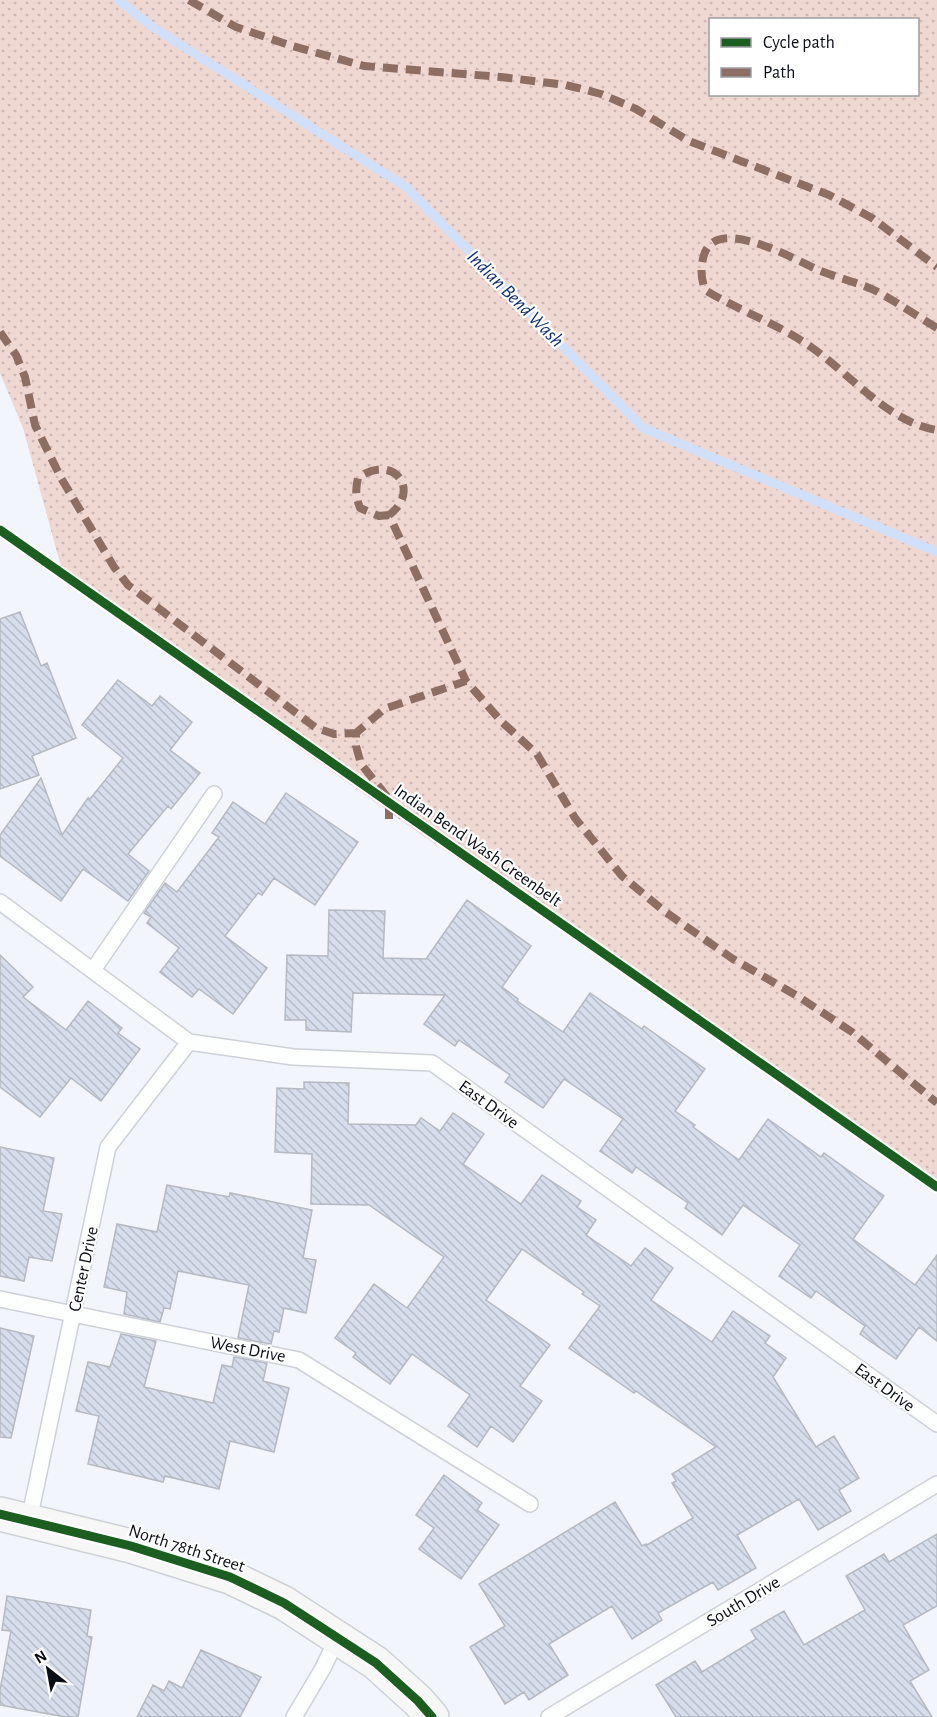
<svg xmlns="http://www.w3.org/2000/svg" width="937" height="1717" font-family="'Alegreya Sans',sans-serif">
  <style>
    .grass { fill: url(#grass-dots); fill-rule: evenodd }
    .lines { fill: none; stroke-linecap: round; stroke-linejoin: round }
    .stream { stroke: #d1e0fa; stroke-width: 9 }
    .building { fill: url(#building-back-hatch); stroke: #b5b9c0; stroke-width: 1.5 }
    .lane-casing { stroke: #cdd1d8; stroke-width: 18 }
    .secondary-casing { stroke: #cdd1d8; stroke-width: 36 }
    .lane { stroke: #fdfefe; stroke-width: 15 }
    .secondary { stroke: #f8f7f7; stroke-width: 33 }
    .quiet { stroke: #8d6e63; stroke-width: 8; stroke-dasharray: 15 8; stroke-linecap: butt }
    .cycleway-casing { stroke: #fff; stroke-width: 13 }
    .cycleway { stroke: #1b5e20; stroke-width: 9 }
    .labels { text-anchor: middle; stroke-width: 4.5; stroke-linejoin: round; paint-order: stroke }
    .street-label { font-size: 18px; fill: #090d16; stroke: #fff }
    .water-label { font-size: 20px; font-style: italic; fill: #103172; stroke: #fff }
  </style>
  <defs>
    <pattern id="grass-dots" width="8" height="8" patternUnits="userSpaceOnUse" patternTransform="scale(1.5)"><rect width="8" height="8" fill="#efd7d2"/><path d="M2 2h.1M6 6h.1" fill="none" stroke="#ccb7b4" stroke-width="1.8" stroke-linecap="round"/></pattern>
    <pattern id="building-back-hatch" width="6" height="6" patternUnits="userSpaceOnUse" patternTransform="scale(1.5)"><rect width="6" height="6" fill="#d6deec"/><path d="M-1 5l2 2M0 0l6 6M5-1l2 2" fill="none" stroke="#b6bdca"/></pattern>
  </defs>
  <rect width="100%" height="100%" fill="#f2f5fb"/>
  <path class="grass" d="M0,0H937V1181L419,833L190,671L63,574L23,428L0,373ZM710,20H918V94H710Z"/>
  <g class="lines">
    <path class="stream" d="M118,0L154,28L406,187L643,428L937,552"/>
  </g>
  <path class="building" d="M20,612L41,666L47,663L76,738L32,756L39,775L0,789V619Z
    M118,680L152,706L160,696L192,722L170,750L200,773L171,809L168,806L128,854L149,871L128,901L83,869L61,901L0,856V835L41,778L62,835L88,798L90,799L123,758L82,725Z
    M286,793L358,842L315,905L274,878L262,895L258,893L225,936L267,968L233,1014L199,989L192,997L160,972L179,948L147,923L151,917L144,913L165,883L177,892L219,837L212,833L233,802L265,824Z
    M467,900L531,946L502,987L518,999L517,1001L563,1032L590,993L642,1029L644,1026L705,1069L675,1111L695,1125L693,1127L739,1160L768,1119L821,1157L824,1153L884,1196L853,1239L915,1285L937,1255V1341L919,1327L896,1359L860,1334L865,1326L816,1291L811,1298L779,1276L800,1245L743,1205L722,1235L685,1208L688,1203L636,1167L632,1173L600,1151L623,1119L564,1079L543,1108L505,1082L510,1075L459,1040L455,1046L424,1024L445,995L353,993L351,1032L306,1030V1020H285L287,955L328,956L329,910L385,911L383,958L426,959Z
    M0,955L33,987L23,997L66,1030L88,1001L122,1028L118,1033L140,1049L101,1101L71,1078L40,1117L0,1087Z
    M304,1082L349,1083L348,1124L416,1125L421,1118L440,1131L453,1113L484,1134L463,1164L521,1204L542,1175L581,1201L577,1207L596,1220L586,1235L631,1266L645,1248L673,1268L651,1300L712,1342L733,1311L770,1336L765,1343L786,1358L773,1377L816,1447L834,1436L859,1478L839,1490L851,1511L818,1530L799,1499L737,1535L756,1568L718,1590L713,1582L658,1613L662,1620L632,1639L612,1606L549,1644L568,1675L529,1700L524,1692L505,1704L470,1647L505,1626L479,1584L615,1502L642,1546L646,1544L647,1545L693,1518L672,1483L676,1481L672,1474L716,1447L636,1391L634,1393L569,1348L600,1306L582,1294L584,1292L522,1249L486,1300L550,1345L520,1386L542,1401L513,1442L491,1426L477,1447L448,1426L470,1395L412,1354L390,1384L353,1357L356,1353L335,1338L374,1284L407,1308L444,1257L369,1205L311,1204L312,1154L275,1152L277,1088L304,1089Z
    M0,1147L54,1158L43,1211L62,1214L52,1261L29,1257L24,1281L0,1276Z
    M167,1185L229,1197L230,1193L312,1210L303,1258L316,1260L306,1313L284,1308L279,1332L274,1331L271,1344L238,1338L249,1285L178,1271L170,1309L164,1308L160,1322L124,1314L127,1292L104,1287L117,1224L157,1232Z
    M0,1328L34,1336L11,1438L0,1437Z
    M121,1334L156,1341L144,1387L213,1403L222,1365L232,1367L234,1357L267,1363L263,1381L289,1388L274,1452L230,1441L219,1489L165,1476L163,1482L88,1464L99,1416L76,1411L88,1362L110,1367Z
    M444,1475L482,1503L477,1510L499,1525L461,1579L419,1549L434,1528L416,1515Z
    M937,1534V1606L903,1625L929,1670L910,1681L932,1717H676L656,1685L695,1661L702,1672L756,1639L751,1630L784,1611L804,1645L865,1610L846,1576L884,1554L889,1562Z
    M7,1596L91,1610L87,1636L92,1637L78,1717H65L0,1705V1690L11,1631L2,1630Z
    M201,1650L261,1677L240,1717H137L153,1685L164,1691L169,1681L182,1688Z"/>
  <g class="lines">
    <g class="lane-casing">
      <path id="lane" d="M0,902L189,1042L293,1057L432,1063L937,1424
        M93,970L214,794
        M0,1299L299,1360L530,1504
        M29,1520L108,1147L189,1042
        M294,1717L323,1668L337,1639
        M549,1717L937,1484"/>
    </g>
    <g class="secondary-casing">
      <path id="secondary" d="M0,1514L131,1546L230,1577L284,1603L376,1663L418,1701L432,1717"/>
    </g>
    <use href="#lane" class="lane"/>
    <use href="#secondary" class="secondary"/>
    <path class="quiet" d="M189,0L236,27L289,45L364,66L501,77L566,85L601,94L636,109L689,141L829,195L872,218L937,267
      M937,328C917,316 898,303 878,292C860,283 838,278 818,270C796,260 716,214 704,255C700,268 701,277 705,290C740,311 778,324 811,347C850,374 889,423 937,430
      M0,332L16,355L25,377L35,425L61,478L114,567L128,585L316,728L334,734L356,733
      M389,515L379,516L360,508C356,497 355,491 358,478C394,452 422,491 389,515L466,681
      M389,819V799L361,764L356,746V733L384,709L466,681L502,722L537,754L575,818L622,876L664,911L733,959L799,997L852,1032L937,1103"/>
    <g class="cycleway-casing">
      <path id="cycleway" d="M0,530L937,1187
        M0,1514L131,1546L230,1577L284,1603L376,1663L418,1701L432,1717"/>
    </g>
    <use href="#cycleway" class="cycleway"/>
  </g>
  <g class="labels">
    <g class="street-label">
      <text transform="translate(478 845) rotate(35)" y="6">Indian Bend Wash Greenbelt</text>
      <text transform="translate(489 1104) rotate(36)" y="6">East Drive</text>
      <text transform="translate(83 1269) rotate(-78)" y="6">Center Drive</text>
      <text transform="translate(248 1349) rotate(11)" y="6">West Drive</text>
      <text transform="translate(885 1387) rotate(36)" y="6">East Drive</text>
      <text transform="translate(187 1548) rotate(18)" y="6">North 78th Street</text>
      <text transform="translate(743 1601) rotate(-31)" y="6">South Drive</text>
    </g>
    <g class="water-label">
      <text transform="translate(516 298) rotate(45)" y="7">Indian Bend Wash</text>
    </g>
  </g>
  <rect x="709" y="18" width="210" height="78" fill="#ffffff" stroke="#9d9ea2" stroke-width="1.5"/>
  <rect x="721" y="38" width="30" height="9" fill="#1b5e20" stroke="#9d9ea2" stroke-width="1.5"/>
  <text x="763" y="48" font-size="18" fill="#090d16">Cycle path</text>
  <rect x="721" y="68" width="30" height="9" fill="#8d6e63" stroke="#9d9ea2" stroke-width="1.5"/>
  <text x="763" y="78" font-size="18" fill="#090d16">Path</text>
  <g transform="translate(48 1669) rotate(329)" stroke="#ffffff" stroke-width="4.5" paint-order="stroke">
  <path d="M0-4.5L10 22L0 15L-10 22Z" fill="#090d16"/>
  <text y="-9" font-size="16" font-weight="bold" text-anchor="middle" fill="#090d16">N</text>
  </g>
</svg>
